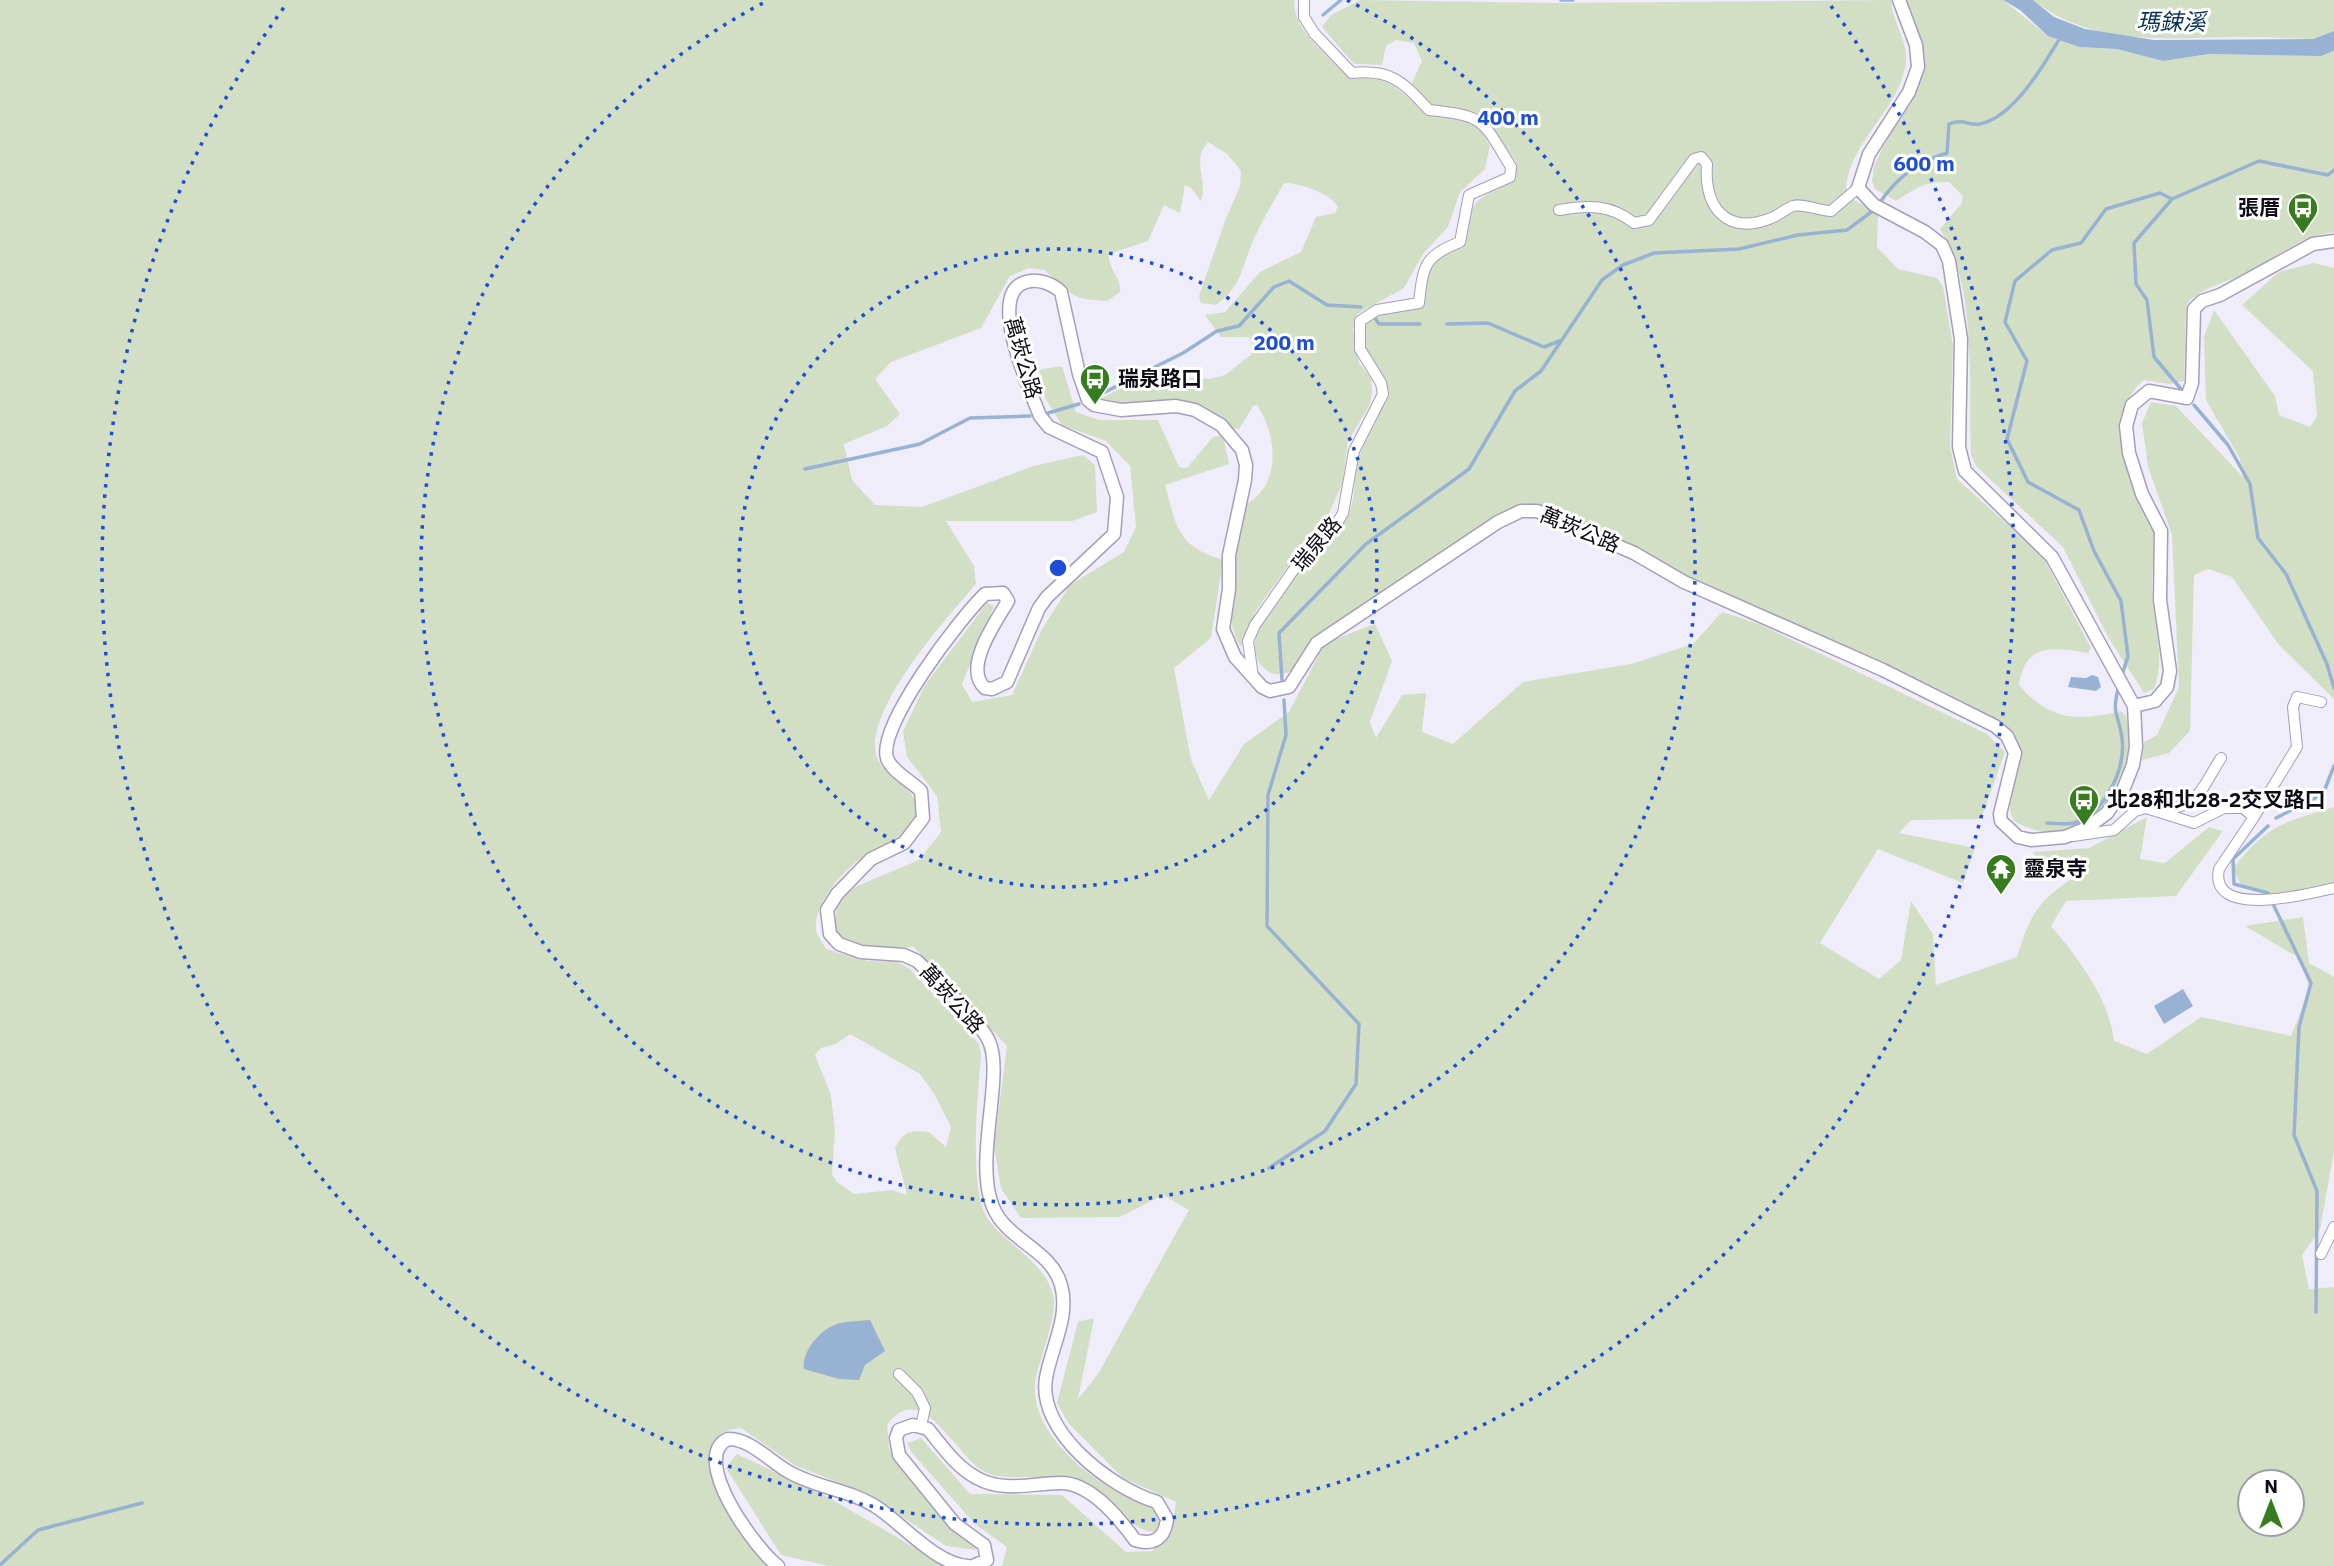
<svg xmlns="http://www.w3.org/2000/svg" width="2334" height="1566" font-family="'IBM Plex Sans','Noto Sans TC',sans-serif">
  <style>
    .green { fill: #d2dfc4; fill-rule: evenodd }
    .water { fill: #97b2d2 }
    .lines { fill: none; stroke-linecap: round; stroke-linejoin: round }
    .stream { stroke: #97b2d2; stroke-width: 3.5 }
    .minor-casing { stroke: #a49dbc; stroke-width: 12 }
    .tertiary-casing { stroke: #a49dbc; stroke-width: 15 }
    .minor { stroke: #fff; stroke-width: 10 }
    .tertiary { stroke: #fff; stroke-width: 12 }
    .ring { fill: none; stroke: #1d4ed8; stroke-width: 3.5; stroke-dasharray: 3.5 7 }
    .labels { text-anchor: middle; stroke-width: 6; stroke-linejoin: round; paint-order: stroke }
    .poi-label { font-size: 21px; font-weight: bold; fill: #0f0c17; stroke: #fff; text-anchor: start }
    .street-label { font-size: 21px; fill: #0f0c17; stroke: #fff }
    .water-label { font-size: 23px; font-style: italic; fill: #09335c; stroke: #fff }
    .centre { fill: #1d4ed8; stroke: #fff; stroke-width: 3.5 }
    .ring-label { font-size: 21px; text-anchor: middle; font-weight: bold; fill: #1d4ed8; stroke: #fff; stroke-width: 6; stroke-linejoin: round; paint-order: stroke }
  </style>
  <rect width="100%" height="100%" fill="#f0edfa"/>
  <path class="green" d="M0,0H1294C1293,32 1329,55 1348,76H1369L1390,82L1429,115L1454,116L1479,127L1490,146L1485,169L1460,192L1448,227L1423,254L1404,288L1357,314L1353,330L1355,342L1359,363L1371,378L1372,392L1370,404L1348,442L1342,484L1323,527L1296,555L1257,609L1241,646C1219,619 1236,538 1242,506C1282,489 1278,436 1257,405L1253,406L1239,429C1224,428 1213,409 1196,406C1166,400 1131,406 1101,406L1099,399L1145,377L1210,379L1225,375L1252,354L1253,345L1249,337H1221L1205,315L1225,312L1260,272L1301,252L1316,217L1335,213L1338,207C1330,193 1300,183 1284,183C1273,202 1262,221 1253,241C1241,268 1243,285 1216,305L1201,303L1199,296L1225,221L1240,186L1241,171L1227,154L1208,142C1191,160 1208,181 1201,201L1191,188L1185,185L1180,213L1164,205L1148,241L1109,254C1107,268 1122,278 1120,292L1107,301L1084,299L1072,294L1044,270L1029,268L1010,276L981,328L891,362L875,379L900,414L887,426L844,444L852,480L875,505L922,507L1034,466L1083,455L1095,465L1097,512L1072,521H946L974,566L976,584C945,620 876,697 875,745C873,784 938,785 909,828C899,841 882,847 869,854C846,865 813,903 816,930C817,936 823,943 826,949L867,961L897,962L910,969L979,1044L981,1055C978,1092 968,1189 988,1219C1007,1246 1044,1260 1053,1295C1058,1313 1042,1354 1037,1373C1023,1425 1083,1475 1124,1495C1135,1500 1147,1503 1158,1509C1162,1519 1163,1525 1154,1532C1131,1530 1116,1506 1094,1498C1078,1492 1061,1483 1044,1479C1026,1474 1002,1481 985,1472C956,1458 922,1376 887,1425L889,1449L895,1459L976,1544V1550L946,1546L868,1494L796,1466L741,1428C731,1429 722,1430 717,1439C699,1466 746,1548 768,1566H0ZM850,1034L920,1074L935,1095L951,1127L946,1147L929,1132C911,1130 904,1130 895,1148L907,1195L892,1190L854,1194L837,1182L832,1174L835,1131L831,1095L815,1055L821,1048L836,1044Z
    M1360,0L1555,3L1891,0C1892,23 1911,43 1905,68C1896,112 1850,142 1846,188L1854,200L1878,214L1877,247L1898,269L1937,278L1943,286L1953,346L1950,446L1957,479L2042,555L2091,648L2088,653C2053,647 2025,643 2019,685C2048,720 2079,722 2121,711L2126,716C2128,729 2131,742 2129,754C2128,763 2122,772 2119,780C2099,826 2062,846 2015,822C1995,791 2042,766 2006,725C1905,666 1793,629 1688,578C1640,555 1596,524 1545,507C1532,503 1521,505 1509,509L1320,633L1309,644L1295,669C1286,675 1273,677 1265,669C1222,631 1329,548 1347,517C1356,501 1353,483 1357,466C1362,441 1380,421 1385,397C1389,378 1373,366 1366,350C1362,342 1364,331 1364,323L1376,314L1418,307C1430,293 1423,272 1437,259C1445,253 1455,250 1463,245C1468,232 1467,214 1476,203C1491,186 1516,191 1516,162C1487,120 1486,109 1430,106L1411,85L1422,61L1414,43L1396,40L1386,46L1382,65L1354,64L1322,27L1331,15Z
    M1905,0H2003L2048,36L2079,47L2117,49L2163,61L2209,54L2321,56L2334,51V232C2297,237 2272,261 2239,276C2224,283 2207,287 2194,297C2188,301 2187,304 2186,311L2184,381L2169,384L2144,380C2108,410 2122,462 2138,500C2142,509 2151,519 2153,528C2157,547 2151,569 2152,588C2152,623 2167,655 2154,689L2144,693L2108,637L2063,547L1992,481L1976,466L1971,455C1968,388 1978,285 1940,229L1962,203L1963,196L1949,182C1926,181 1915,188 1896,201L1875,189L1872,181L1874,166L1922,68Z
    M2033,0H2334V31L2313,39C2288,38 2263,37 2238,37C2167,38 2092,47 2033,0Z
    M2313,263L2334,268V699L2279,645L2232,577L2208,569L2194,575L2190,731L2169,753L2142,760L2144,742L2157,735L2179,687L2172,535L2148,467L2142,423L2151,402L2176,406L2243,477L2240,459L2206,400L2204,337L2214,310L2275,396L2279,415L2310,427L2317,416L2313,371L2242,305L2279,272Z
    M1062,366L1076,412L1099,420H1158L1179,467L1187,468L1213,437L1223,435L1229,464L1165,485C1177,528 1177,546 1223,560L1211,638L1174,668L1191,760L1209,800L1244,744L1289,712L1325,643L1375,624L1392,661L1370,722L1376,738L1402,695L1426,693L1422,732L1453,744L1523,682L1631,664L1693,644L1722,612L1759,624L1987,734L2005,752L1981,819L1911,820L1899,833L1975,848L1963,883L1878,849L1820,943L1879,979L1901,960L1911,901L1933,934L1936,985L2017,957C2032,907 2042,898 2085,870L2039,862L2033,852L2089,848L2147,817L2140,859L2165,863L2209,827L2223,831L2176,896L2066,901L2051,926C2078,958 2109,998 2114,1041L2147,1054L2201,1017L2291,1036L2310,988L2299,958L2245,926L2303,917L2309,963L2334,977V1151L2320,1230L2302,1255L2309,1289L2334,1287V1566H1002L1007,1547L975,1524L912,1453L907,1443L921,1438L970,1494L1062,1495L1126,1552L1152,1551L1172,1533L1176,1502L1123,1478L1069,1424L1057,1403L1078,1322L1094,1318L1078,1399L1098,1374L1189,1210L1163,1195L1120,1217L1021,1218L1001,1188L994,1146L1007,1046L914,947L846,949L834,935L837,904L855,887L919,860L941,832L937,796L907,757L903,731L925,685L987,603L994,606L962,684L972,702L1012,695L1042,629L1070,585L1124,552L1136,527L1130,466L1106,441L1062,425L1045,398L1039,370ZM2250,1482H2292V1524H2250Z
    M2334,807V887L2281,899L2242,887L2233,868C2270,823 2280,824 2334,807Z
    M737,1454L828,1497L946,1566H829L781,1555L726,1468Z"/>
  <path class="water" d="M2003,0H2033L2054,17L2085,29L2154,40L2313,39L2334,31V51L2321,56L2209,54L2163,61L2117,49L2079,47L2048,36L2020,10Z
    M2092,675L2098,677L2101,687L2096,691L2068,687L2071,677L2086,678Z
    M2183,989L2193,1006L2164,1024L2154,1006Z
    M870,1320L885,1351L865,1365L859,1380L839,1379L804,1369C801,1351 823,1326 841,1323C850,1321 860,1321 870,1320Z"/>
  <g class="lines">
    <path class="stream" d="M1561,0H1573
      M1323,15L1341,0
      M2172,199L2134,243L2136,284L2147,300L2154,357L2181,389
      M1879,204C1896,178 1917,162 1947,153L1949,124C1964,118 1968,126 1980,124C2014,117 2043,66 2060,38
      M1375,318L1379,324H1420
      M1447,324L1488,323L1544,347L1562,340
      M1097,396L1183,353L1217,331L1239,326L1274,287L1289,281L1327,305L1361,307
      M2194,405L2228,445L2250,484L2258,538L2286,574L2327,664L2334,688
      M1048,413L1079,404
      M805,469L920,444L970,418L1030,416
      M2122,675L2128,656L2121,601L2094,551L2079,510L2028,482L2007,439L2027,361L2005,322L2015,281L2052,250L2081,243L2106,209L2160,193L2172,199L2259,161L2328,175L2334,170
      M1282,680L1279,633L1366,544L1469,469L1515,391L1541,371L1602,280L1623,265L1654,253L1739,249L1798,235L1847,230L1874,210
      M2276,818L2323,794L2334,766
      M2047,823C2055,823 2066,825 2074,823C2105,813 2126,769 2122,738C2118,711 2111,716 2119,685
      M2268,826L2233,859L2234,884L2268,893
      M2274,906L2311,983L2299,1027L2294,1135L2317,1191L2316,1312
      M1269,1168L1325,1131L1356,1084L1359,1024L1267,926L1268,795L1286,735L1284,700
      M0,1565L38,1530L142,1503"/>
    <g class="minor-casing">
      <path id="minor" d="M1559,210C1588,205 1610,204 1634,223L1649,220L1694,159L1701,157L1707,164C1704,206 1725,235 1769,219C1778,216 1785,209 1793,206C1803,203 1820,211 1831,211L1858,188
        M1253,677L1248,641L1255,625L1304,555L1336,525L1343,513L1354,451L1383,394L1381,383L1360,349V321L1377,310L1419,303C1423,266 1424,256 1460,242L1469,195L1510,177L1511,167C1482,120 1486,116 1429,110C1403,82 1392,69 1352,73L1314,33L1304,17V0
        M2161,811C2201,805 2201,789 2221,758
        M2254,817L2297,747L2293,707L2297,697L2321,702
        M2073,836L2114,830L2135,811L2146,808L2194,823L2224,808H2243L2254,817L2219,869C2208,920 2308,894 2334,888
        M2321,1254L2334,1227
        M899,1374L917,1392L925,1408L921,1426"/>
    </g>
    <g class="tertiary-casing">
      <path id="tertiary" d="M2134,706L2155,701L2167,687L2170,671L2160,600L2161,531L2142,494L2129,453L2126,426L2132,405L2149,391L2187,398L2192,383L2194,309L2202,301L2220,295L2313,244L2334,241
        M778,1566C757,1551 688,1458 728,1439C749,1438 771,1462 789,1472C817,1488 851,1490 878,1508C903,1525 936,1564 968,1566
        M973,1566L987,1560L984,1545L955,1524L899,1455L896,1438L899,1430L913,1425L928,1429C942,1446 956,1467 977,1478C1004,1493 1032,1483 1061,1483C1091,1483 1119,1518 1135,1540C1154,1546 1165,1538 1167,1519L1157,1502C1111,1488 1037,1432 1046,1378C1051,1348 1070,1317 1061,1285C1051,1249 1007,1241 993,1207C973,1160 1006,1072 988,1039C976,1017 936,979 917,961L904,955L861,952L839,944L830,934L827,910L837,894L871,859L904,843L923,818L921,791C911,781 891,771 887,758C877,726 960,618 985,594L1003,593L1008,601C997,620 962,668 985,688L992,689L1007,682L1039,608L1047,597L1114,534L1117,497L1102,452L1049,427L1040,416C1031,392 985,293 1026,282C1038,278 1053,284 1061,292L1079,374L1088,400L1094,405L1121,410L1176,406L1195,410L1221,425L1242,450L1246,465L1245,480L1229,555V589L1223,629L1235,657L1262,687L1270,691L1289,687L1317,643L1498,522L1521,511H1537L1634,553L1684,582L1883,670L1995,726L2007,736L2015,753L2000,814L2001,821L2018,837L2031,840L2065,837L2087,828L2107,813L2123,790L2133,765L2136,747L2134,706L2052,557L1965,471L1959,447L1961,339L1949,261L1942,245L1925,232L1874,205L1858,188L1869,154L1909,92L1918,67L1916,45L1899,0"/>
    </g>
    <use href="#minor" class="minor"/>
    <use href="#tertiary" class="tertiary"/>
  </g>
  <g class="ring">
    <circle cx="1058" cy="568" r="319"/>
    <path d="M1347 0A637 637 0 1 1 769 0"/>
    <path d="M1831 6A956 956 0 1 1 285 6"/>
  </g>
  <defs>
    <g id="bus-pin" transform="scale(1.575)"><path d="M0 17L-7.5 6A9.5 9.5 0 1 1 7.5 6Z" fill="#377c1f" stroke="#fff"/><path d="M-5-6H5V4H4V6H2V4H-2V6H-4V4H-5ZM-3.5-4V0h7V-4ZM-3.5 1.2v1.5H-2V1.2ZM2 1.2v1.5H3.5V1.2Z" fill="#fff"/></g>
    <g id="temple-pin" transform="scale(1.575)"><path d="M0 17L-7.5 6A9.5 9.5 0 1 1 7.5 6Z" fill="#377c1f" stroke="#fff"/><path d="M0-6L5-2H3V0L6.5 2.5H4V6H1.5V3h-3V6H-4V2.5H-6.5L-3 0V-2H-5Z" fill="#fff"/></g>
  </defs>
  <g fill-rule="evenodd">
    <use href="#bus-pin" x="2303" y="208"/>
    <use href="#bus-pin" x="1095" y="379"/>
    <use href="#bus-pin" x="2084" y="800"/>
    <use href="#temple-pin" x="2001" y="869"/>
  </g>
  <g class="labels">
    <g class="poi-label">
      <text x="2280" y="215" text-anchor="end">張厝</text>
      <text x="1118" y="386">瑞泉路口</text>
      <text x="2107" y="807">北28和北28-2交叉路口</text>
      <text x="2024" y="876">靈泉寺</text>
    </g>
    <g class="street-label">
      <text transform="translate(1023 358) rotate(74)" y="7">萬崁公路</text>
      <text transform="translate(1580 530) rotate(23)" y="7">萬崁公路</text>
      <text transform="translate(1317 544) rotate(-50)" y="7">瑞泉路</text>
      <text transform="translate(952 999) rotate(48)" y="7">萬崁公路</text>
    </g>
    <g class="water-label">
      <text x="2171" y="30">瑪鋉溪</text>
    </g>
  </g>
  <circle cx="1058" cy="568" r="10" class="centre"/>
  <g class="ring-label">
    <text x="1508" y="125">400 m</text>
    <text x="1924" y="171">600 m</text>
    <text x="1284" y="350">200 m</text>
  </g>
  <g transform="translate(2271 1503)"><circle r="33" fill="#ffffff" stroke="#9f9ea2" stroke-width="2"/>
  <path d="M0-5L12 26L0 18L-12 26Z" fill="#377c1f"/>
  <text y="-10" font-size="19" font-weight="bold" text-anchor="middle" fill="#0f0c17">N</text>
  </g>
</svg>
